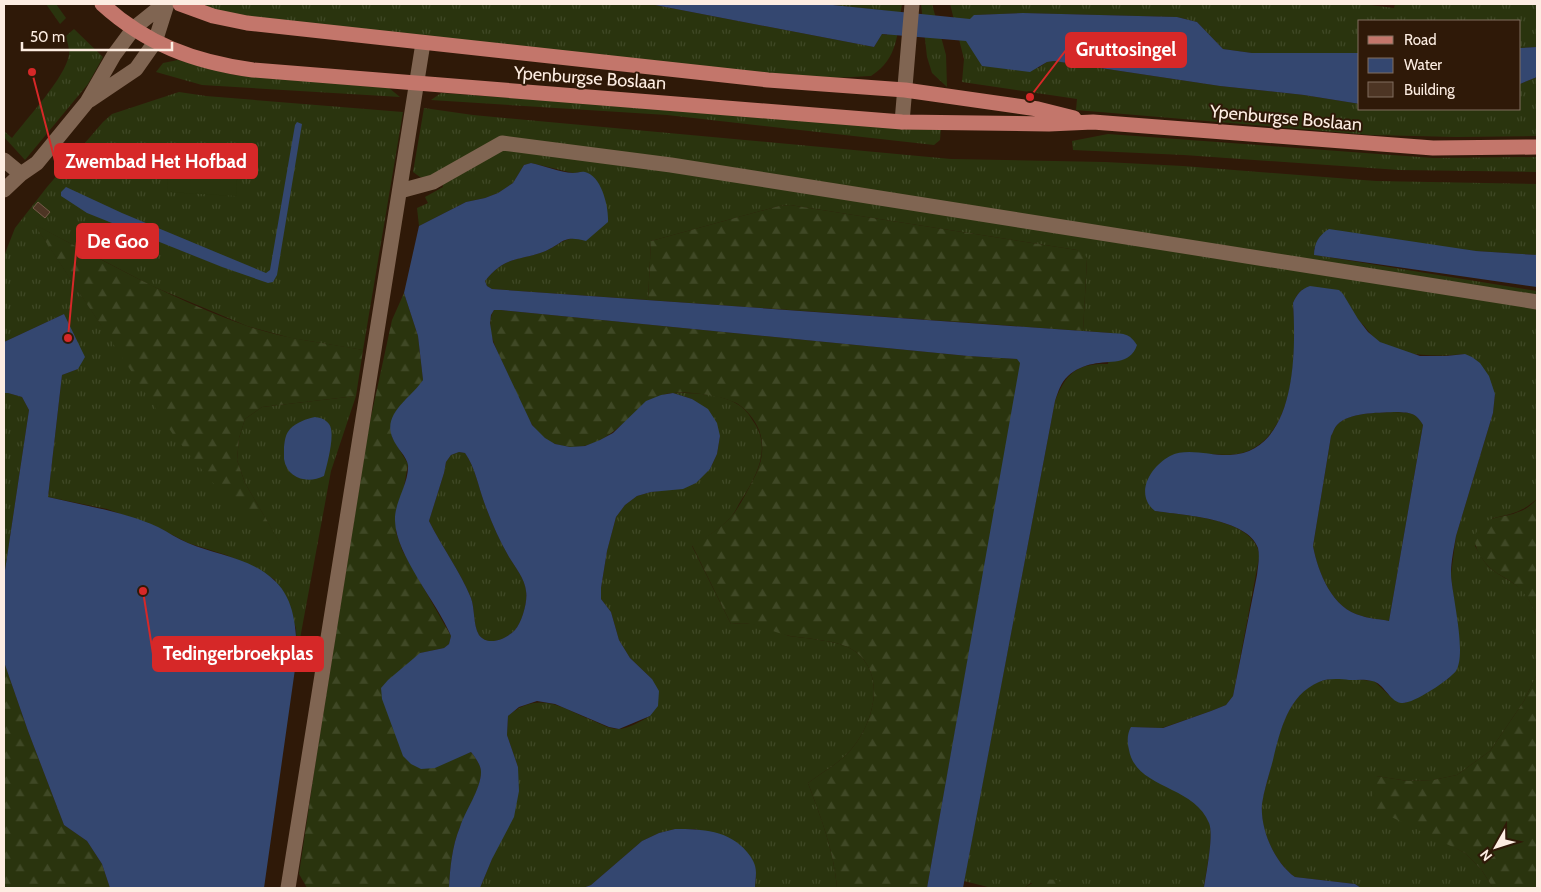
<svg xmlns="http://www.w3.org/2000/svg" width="1541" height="892" font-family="Cabin,sans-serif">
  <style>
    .grass { fill: url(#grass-tufts) }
    .forest { fill: url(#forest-firs) }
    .pitch { fill: #2a340e }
    .water { fill: #344770; fill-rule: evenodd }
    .building { fill: #4d3524; stroke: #765b49 }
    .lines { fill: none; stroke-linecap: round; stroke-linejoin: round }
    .minor { stroke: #806552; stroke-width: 15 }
    .major { stroke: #c3766b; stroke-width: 15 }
    .labels { text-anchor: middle; stroke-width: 4; stroke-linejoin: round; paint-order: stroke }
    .street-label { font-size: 18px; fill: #fdede2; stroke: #2f1908 }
    .leader { fill: none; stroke: #d62828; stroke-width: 2 }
    .callout-dot { fill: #d62828; stroke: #2f1908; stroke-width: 2 }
    .callout { fill: #d62828; stroke: #d62828; stroke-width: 2 }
    .callout-label { font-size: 19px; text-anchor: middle; font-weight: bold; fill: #fff }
  </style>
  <defs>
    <pattern id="grass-tufts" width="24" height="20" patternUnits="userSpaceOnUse" patternTransform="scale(1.25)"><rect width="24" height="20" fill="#2a340e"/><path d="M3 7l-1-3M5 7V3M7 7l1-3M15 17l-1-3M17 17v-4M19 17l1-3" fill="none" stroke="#3f4825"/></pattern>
    <pattern id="forest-firs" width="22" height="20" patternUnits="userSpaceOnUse" patternTransform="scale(1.25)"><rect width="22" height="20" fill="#2a340e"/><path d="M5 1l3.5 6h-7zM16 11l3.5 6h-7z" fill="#3f4825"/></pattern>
  </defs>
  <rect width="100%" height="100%" fill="#2f1908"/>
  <path class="grass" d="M46,4H56L66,18L60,24Z
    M194,4H302L309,5L340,4H650L874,47L882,34L887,35L888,11L823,4H902C897,33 899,58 871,76L812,79L256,20Z
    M921,4H932L946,55L947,87L932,73L927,57Z
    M950,4H1362L1394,8L1395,4H1537V47L1520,48V21H1360V53H1252L1223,49L1197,22L1177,17L1023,13L974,15L1038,68L1047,62L1054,61L1220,86L1304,95L1360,104V109H1520V84L1537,77V136L1456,137L1371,135L1076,110L1077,99L962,82L964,59Z
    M74,29L103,57L88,84L25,160L4,137V131L12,138C27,118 65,78 69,55C70,49 67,42 66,36Z
    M178,60L234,75L389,88L400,97L202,85L156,72L163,63Z
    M179,92L206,96L403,112L363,350L291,338L247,326L152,286L35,225L101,325L282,547L245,483L237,460L239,438L245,419L262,407L356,396L331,471L297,655L296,628L275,580L254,567L226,555L188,543L157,527L107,509L48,497L62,375L78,369L64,314L4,342V256L15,228L47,187L103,122L112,114Z
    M441,93L941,128L940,140L934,145L667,115L431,100Z
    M424,108L473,115L951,159L1105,162L1183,166L1376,181L1537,184V255L1476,251L1314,248L1315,255L1537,291V499C1522,512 1512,514 1493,518L1475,546C1480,554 1484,563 1491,569C1500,576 1512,581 1521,589C1528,596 1533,607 1537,616V674L1524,701L1490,751L1457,775L1433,780L1408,781L1376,776L1444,842L1465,853L1481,869L1493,888H1361L1355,884L1295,877C1278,865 1263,837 1262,815C1260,802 1266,787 1269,774C1277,743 1285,693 1321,681C1337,676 1357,680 1374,681L1393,699L1405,703L1429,691L1449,678L1459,662V647L1451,574L1456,536L1493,413L1495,394L1465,354C1438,357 1401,357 1378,341C1370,335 1365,325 1357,319C1341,307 1320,298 1303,289L1297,295L1293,303C1296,347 1297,425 1252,449C1240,456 1225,455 1211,454L1155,511C1182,515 1245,518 1257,547C1259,550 1259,555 1259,558L1233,696L1226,705L1211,711L1162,728L1131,727L1188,797C1196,803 1208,815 1210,825C1213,842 1206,870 1204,888H1071L1067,886L1031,883L1024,888H992L964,881L1055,401C1066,373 1077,363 1108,364L1111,333L1083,331L1087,259L1077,250L790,205L779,206L651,241L648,300L492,289L487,286L485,281C505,256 517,261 543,252C555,248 562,239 575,238L585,172L573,173L531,163L524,165L513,183L498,193L485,198L466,202L419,226L417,208L428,203L425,197L443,187L442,179L420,177L413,172Z
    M1108,134L1433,158L1537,157V172L1399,170L1184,155L1073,150L1072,141Z
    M4,393H8L22,397L29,410L4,577Z
    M673,393C694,393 719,393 737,404C744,408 749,414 753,421C772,447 757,475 742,499C738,505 735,513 730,518C719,530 705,538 692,546L731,624C746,622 757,624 772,629C778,631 783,634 789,636C808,639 841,640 856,652C889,678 871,732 845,756C834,766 820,774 808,783C821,818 834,851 837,888H755L756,872L696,829H675L659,833L642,841L591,885L583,888H480L492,859L518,767L507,735L508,716C540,689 563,709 596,722C603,725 610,729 618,729C628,729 641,721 650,716L652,679L630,658L619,640L611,612L601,599V588L607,551L616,517L625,505L637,496L651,492L665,490L710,469L717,454L720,436L692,399Z
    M1394,412C1409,413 1415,411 1423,425L1389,621C1380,619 1371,619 1362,616C1332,609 1318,572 1313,546L1331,436C1333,433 1334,428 1337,425C1349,412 1377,413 1394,412Z
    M459,452L465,453C475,467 478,485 484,502C491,521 499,540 509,557C515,567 525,579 526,591C528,601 522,622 515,630C506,639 488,647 479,635C473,625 475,609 471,598C460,571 442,547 429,521L444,473L446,462L451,455Z"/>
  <path class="forest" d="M790,205L1077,250L1084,254L1087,258L1083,331L648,300L651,241L779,206Z
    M34,224C104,261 173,300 247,326C284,339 324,343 363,350L356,396L262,407L245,419L239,438L237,460L245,483L283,548L233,507L174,436Z
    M404,293L418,336L423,380L392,437L408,464L396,532L402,550L451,636L449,644L444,648L420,653L463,755L471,752C475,757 481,765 481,772C481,789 466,811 460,827C452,846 450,868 449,888H307L299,874L316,759L369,426L392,320Z
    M494,310H501L968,356L1018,359L1021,363L927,888H837C834,851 821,818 808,783C820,774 834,766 845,756C871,732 889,678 856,652C841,640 808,639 790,636C767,631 755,620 731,624L692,545C705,538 718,530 729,519C738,510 745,495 751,484C761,467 766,449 759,430C755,420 747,410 738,404C722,395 677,388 660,396C629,411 609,449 570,447C562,446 552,444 545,439C527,425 516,391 506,370C502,361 497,352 494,343C490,333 488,319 494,310Z
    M1537,499V616C1533,607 1528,597 1521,590C1512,580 1499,576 1490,568C1480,558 1468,540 1480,527C1490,515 1505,518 1518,512C1526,510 1531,505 1537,499Z
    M4,662L28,731L64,825L87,841L102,864L110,888H4Z
    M1537,674V888H1493L1481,869L1465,853L1371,807L1376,776L1408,781L1433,780L1457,775L1490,751L1524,701Z
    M1039,879L1057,880L1071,888H1024Z"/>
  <path class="pitch" d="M170,145L239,149L236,196L167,192Z"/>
  <path class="water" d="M650,4H823L970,19L974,15L1023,13L1177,17L1197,22L1223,49L1252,53H1360V104L1304,95L1220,86L1054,61L1047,62L1030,72L982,66L966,41L882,34L874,47Z
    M1537,47V77L1520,84V48Z
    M297,122L302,124L277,275L273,282L268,283L222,267L87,213L61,196V192L66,187L122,213L266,273L270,270L295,125Z
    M531,163C545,166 559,172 573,173C577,173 581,171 585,172C602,176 609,208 608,222L586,241C562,234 563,244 543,252C518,261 505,256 485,281L487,286L492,289L1111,333C1125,334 1129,333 1137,345C1130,366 1109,360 1093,364C1085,365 1074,370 1068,376C1061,382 1058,392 1055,401L963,888H927L1020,363L1017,359L968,356L501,310H494L491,315L490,323L493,342L532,425L545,438L555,444L570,447L585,446L600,440L613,433L646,401L661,395L673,393L692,399L708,409L717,423L720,436L717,454L710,469L696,483L683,489L651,492L637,496L625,505L616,517L607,551L601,588V599L611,612L619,640L630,658L652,679L659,691L658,706L650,716L619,729L609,727L555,704L537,701L519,707L508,716L507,735L518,767L519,791L514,817L492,859L480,888H449C450,868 452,846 460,827C465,811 481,789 481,772C481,765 475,757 471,752L435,768L421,769L411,764L403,756L382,699L381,688L388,680L420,653L444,648L449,644L451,636C437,602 396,556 395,521C394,502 409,484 408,465C407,457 396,447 393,439C381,414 411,398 423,380L418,336L404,293L419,226L466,202L485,198L498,193L513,183L524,165ZM459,452L465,453C475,467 478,485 484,502C491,521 499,540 509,557C515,567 525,579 526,591C528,601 522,622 515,630C506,639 488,647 479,635C473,625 475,609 471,598C460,571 442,547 429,521L444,473L446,462L451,455Z
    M1329,229L1476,251L1537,255V287L1314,255C1314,243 1319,235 1329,229Z
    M1310,286L1339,290L1343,294L1358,319L1368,332L1380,342L1420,356H1446L1465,354L1472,357L1480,363L1489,376L1495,394L1493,413L1456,536C1454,548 1451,561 1451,574C1452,596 1467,653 1456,671C1449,680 1412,705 1401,703C1389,701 1384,683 1372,681C1365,679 1357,680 1349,680C1340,679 1328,678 1319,682C1288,695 1280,731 1273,760C1269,775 1264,790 1262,804C1260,830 1275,863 1295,877L1355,884L1361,888H1204C1206,874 1214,835 1209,823C1194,785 1136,789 1129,750C1127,741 1127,734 1131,727L1163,728L1211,711L1226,705L1233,696L1257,575C1258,566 1260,557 1258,548C1248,518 1181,515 1155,511C1134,494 1150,467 1170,456C1187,447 1211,456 1230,455C1297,452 1296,350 1293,303C1297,294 1301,289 1310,286ZM1394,412C1409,413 1415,411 1423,425L1389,621C1380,619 1370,619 1362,616C1332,609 1318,572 1313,546L1331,436C1333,433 1334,428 1337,425C1349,412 1377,413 1394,412Z
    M64,314L85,357L78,369L62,375L48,497C85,506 123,511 158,527C168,532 178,539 188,543C216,555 252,558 275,581C295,600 296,629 297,655L264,888H110L102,864L87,841L64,825L28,731L4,662V577L29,410L22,397L8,393H4V342Z
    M315,417C321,418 325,419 329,424C336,433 327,465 324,476C308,484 287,479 284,459C284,455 284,451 284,447C285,440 285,435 290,429C297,422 306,419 315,417Z
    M675,829C702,829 729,830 747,852C752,858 756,864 756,873C756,878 755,883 755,888H583L591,885L642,841L659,833Z"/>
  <path class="building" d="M38,202L50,212L45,218L33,208Z"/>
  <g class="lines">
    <path class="minor" d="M90,100L136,69L155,42L167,4
      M902,122L912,4
      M4,160L21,174
      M4,190L21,174L37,163L87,102L114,55L134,28L164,4
      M400,191L433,182L502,143L671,165L1537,302
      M288,888L423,43"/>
    <path class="major" d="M102,4C146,44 194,62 253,70L902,122L1049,124L1093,122L1433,148L1537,147
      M180,4L213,16L247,23L768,80L905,90L1038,109L1074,118"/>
  </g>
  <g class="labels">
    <g class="street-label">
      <text transform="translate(590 78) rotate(4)" y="6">Ypenburgse Boslaan</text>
      <text transform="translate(1286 118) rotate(5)" y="6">Ypenburgse Boslaan</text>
    </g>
  </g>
  <path class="leader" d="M1030 97L1066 50M32 72L55 161M68 338L77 241M143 591L153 654"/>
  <g class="callout-dot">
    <circle cx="1030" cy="97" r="5"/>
    <circle cx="32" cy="72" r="5"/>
    <circle cx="68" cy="338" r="5"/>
    <circle cx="143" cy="591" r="5"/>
  </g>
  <g class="callout">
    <rect x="1066" y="33" width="120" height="34" rx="5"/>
    <rect x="55" y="144" width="202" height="34" rx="5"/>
    <rect x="77" y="224" width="81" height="34" rx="5"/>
    <rect x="153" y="637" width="170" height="34" rx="5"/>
  </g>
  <g class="callout-label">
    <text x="1126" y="56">Gruttosingel</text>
    <text x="156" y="168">Zwembad Het Hofbad</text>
    <text x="118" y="248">De Goo</text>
    <text x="238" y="660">Tedingerbroekplas</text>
  </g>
  <rect width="1541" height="892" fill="none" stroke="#fdede2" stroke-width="10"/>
  <rect x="1358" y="20" width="162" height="90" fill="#2f1908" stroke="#816e5f"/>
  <rect x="1368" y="36" width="25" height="8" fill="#c3766b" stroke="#816e5f"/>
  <text x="1404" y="45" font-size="15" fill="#fdede2">Road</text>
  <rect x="1368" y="58" width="25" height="15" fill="#344770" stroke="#816e5f"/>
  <text x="1404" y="70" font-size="15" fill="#fdede2">Water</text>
  <rect x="1368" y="82" width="25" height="15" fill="#4d3524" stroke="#816e5f"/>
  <text x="1404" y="95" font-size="15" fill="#fdede2">Building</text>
  <g transform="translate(1496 847) rotate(231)" stroke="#2f1908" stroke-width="4" paint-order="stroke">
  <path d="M0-4L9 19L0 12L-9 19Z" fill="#fdede2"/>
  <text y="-8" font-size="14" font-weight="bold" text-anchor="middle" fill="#fdede2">N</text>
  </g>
  <path d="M22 42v8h150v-8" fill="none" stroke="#fdede2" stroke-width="2.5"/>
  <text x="30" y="42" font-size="15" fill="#fdede2" stroke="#2f1908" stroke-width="4" paint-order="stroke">50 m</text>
</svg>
